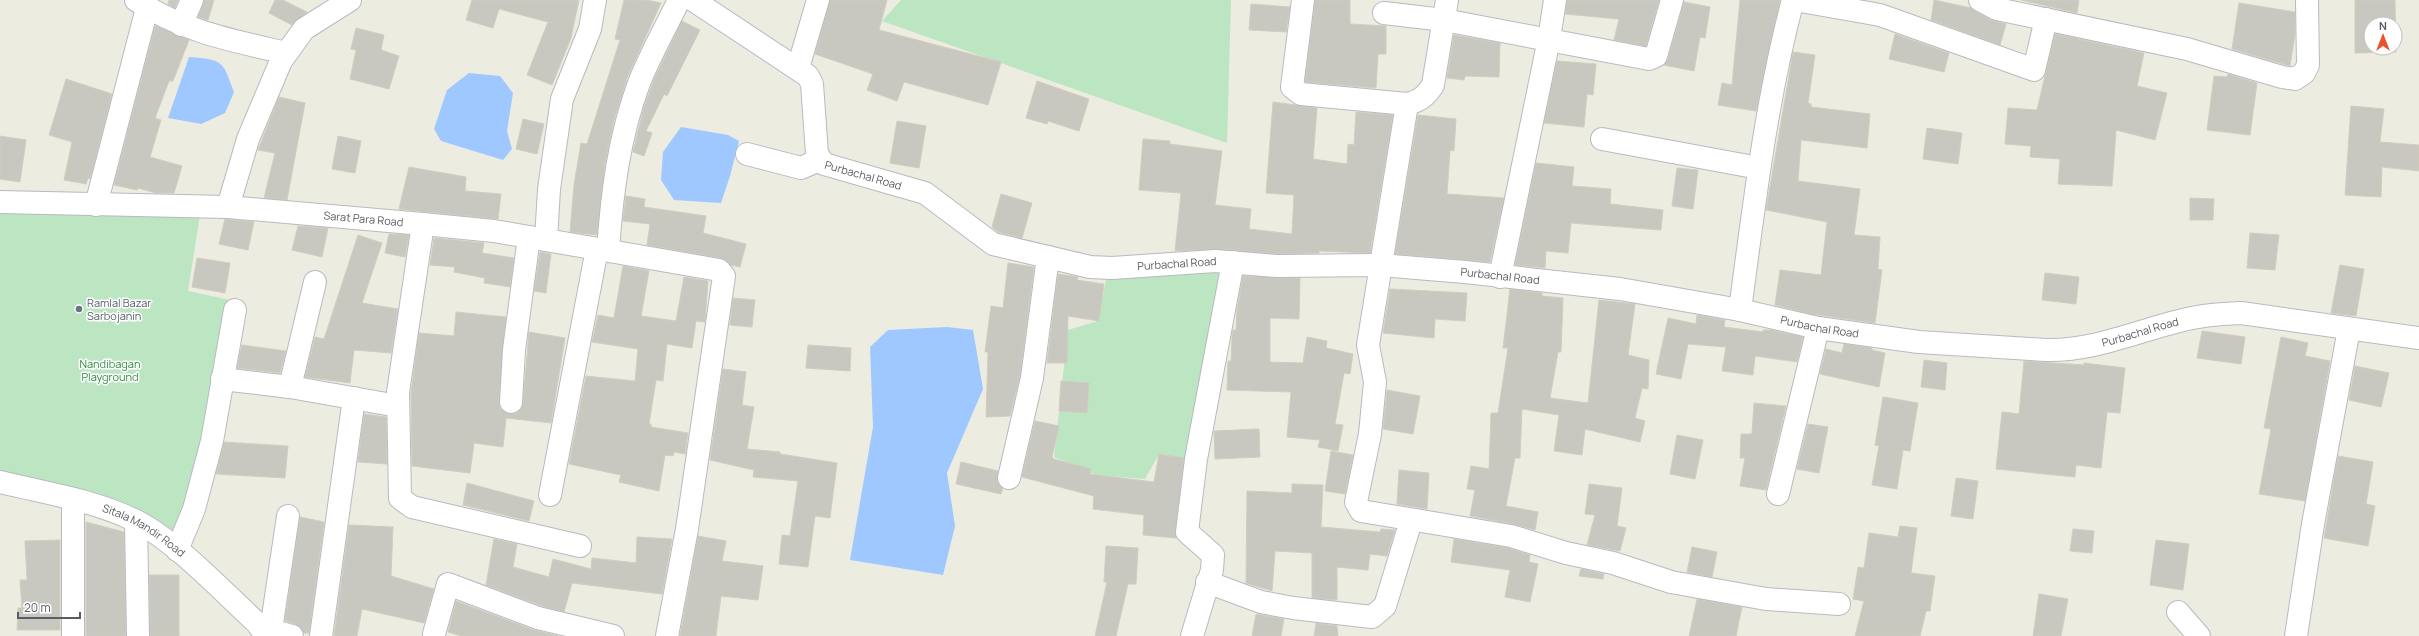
<svg xmlns="http://www.w3.org/2000/svg" width="2419" height="636" font-family="Manrope,sans-serif">
  <style>
    .green { fill: #bce5c2 }
    .water { fill: #9ec8ff }
    .building { fill: #c9c8c0; stroke: #d1cebf; fill-rule: evenodd }
    .lines { fill: none; stroke-linecap: round; stroke-linejoin: round }
    .minor-casing { stroke: #b8bac0; stroke-width: 24 }
    .tertiary-casing { stroke: #b8bac0; stroke-width: 24 }
    .minor { stroke: #fff; stroke-width: 22 }
    .tertiary { stroke: #fff; stroke-width: 22 }
    .worship-dot { fill: #6b7280; stroke: #fff; stroke-width: 1.5 }
    .labels { text-anchor: middle; stroke-width: 3; stroke-linejoin: round; paint-order: stroke }
    .street-label { font-size: 11px; fill: #595c62; stroke: #fff }
    .worship-label { font-size: 11px; fill: #5b616d; stroke: #fff; text-anchor: start }
    .park-label { font-size: 11px; fill: #348643; stroke: #fff }
  </style>
  <rect width="100%" height="100%" fill="#edece1"/>
  <path class="green" d="M901,0H1231L1227,143L882,21Z
    M0,199L201,209L188,291L235,301L191,549L123,517L0,486Z
    M1232,262L1189,459L1159,454L1145,479L1097,475L1054,457L1068,330L1098,321L1108,270Z"/>
  <path class="water" d="M189,57C224,60 222,60 234,92L225,113L201,124L168,118Z
    M469,73L500,76L513,93L507,131L512,149L503,160L441,141L434,129L447,90Z
    M681,127L728,135L739,141L730,176L721,203L674,200L661,180L663,152Z
    M947,327L973,330L983,389L947,473L955,526L943,575L850,560L873,427L870,347L888,330Z"/>
  <path class="building" d="M169,0H178L175,8L168,4Z
    M204,0H214L208,20L198,17Z
    M275,0H283L307,12L292,25L269,13Z
    M472,0H579L571,38L552,85L527,75L548,22L499,9L493,28L466,20Z
    M624,0H646L661,3L627,78L614,120L605,163L597,235L570,232L574,185L581,143L587,144L620,40L615,39Z
    M830,0H887L879,30L1001,62L988,105L904,82L897,101L867,90L873,74L815,54Z
    M1315,0H1350V24L1386,26V54H1378L1376,88L1305,82Z
    M1567,0H1659L1646,46L1614,40L1619,19L1565,14Z
    M1740,0H1780L1756,111L1718,105L1722,83L1732,85Z
    M1934,0L1971,8L1991,20L2006,24L2000,45L1931,20Z
    M2021,0H2079L2077,13Z
    M2355,0H2395L2396,52L2355,53ZM2371,24H2395V48H2371Z
    M1684,2L1710,7L1705,38L1700,37L1694,71L1664,65L1668,59Z
    M2239,3L2295,12V35L2290,66L2232,49Z
    M1251,4L1290,7L1286,32L1249,30Z
    M682,21L700,30L667,96L664,94L646,131L652,133L644,156L633,152L644,107L655,77Z
    M155,26L189,40L173,81H169L155,118L161,120L150,157L182,166L174,193H156L138,188L137,190L114,185Z
    M356,28L384,35L381,50L399,56L389,89L350,79L356,50L351,49Z
    M1895,34L1949,53L1944,72L1889,59Z
    M2055,34L2144,53L2137,86L2167,93L2155,140L2116,130L2112,186L2058,184L2060,159L2030,157L2031,146L2005,144L2008,108L2037,110Z
    M1454,35L1500,43L1499,77L1465,76L1464,80L1447,78Z
    M1793,52L1815,55L1808,103L1811,104V107L1870,114L1867,148L1801,140L1798,181L1860,189L1854,235L1880,237L1878,269L1882,270L1875,323L1811,314L1775,305L1780,270L1821,275L1827,222L1766,210Z
    M1557,61L1596,64L1593,95L1587,94L1584,127L1544,123Z
    M2228,74L2257,83L2250,135L2207,130L2214,76L2227,77Z
    M66,79L112,94L90,179L88,178L86,184L64,180L72,142L49,135Z
    M1037,81L1089,99L1079,131L1048,121L1047,124L1026,118Z
    M279,97L305,103L287,200L264,198L275,153L258,150Z
    M1273,102L1317,108L1313,159L1347,164L1348,144L1354,145L1356,112L1393,115L1370,253L1319,251V253L1277,254L1216,249L1175,251L1181,193L1139,190L1143,139L1170,141V144L1222,151L1215,205L1251,209L1249,229L1292,234L1294,195L1266,193Z
    M2351,106L2384,109L2380,142L2419,145V171L2382,167L2381,197L2345,195Z
    M1418,115L1456,119L1454,151L1450,150L1447,194L1504,198L1490,262L1395,254Z
    M523,119L544,124L537,154L516,149Z
    M897,121L926,126L919,168L890,163Z
    M1927,128L1962,133L1958,164L1923,159Z
    M0,136L26,140L20,182L0,179Z
    M338,136L361,141L355,173L332,169Z
    M1536,163L1574,167L1572,186L1611,189L1610,204L1663,210L1661,230L1571,223L1568,253L1546,251L1545,268L1515,265Z
    M409,167L466,177L465,191L501,194L498,219L399,209Z
    M1677,168L1698,170L1693,209L1672,206Z
    M1001,194L1032,203L1022,238L998,232L992,227Z
    M626,196L645,199L644,207L706,216L703,233L746,244L740,267L731,265L721,258L647,245L650,224L623,221Z
    M2190,198L2214,199L2213,220H2190Z
    M225,219L254,222L248,250L219,244Z
    M298,226L328,228L322,257L292,250Z
    M2250,233L2279,235L2275,270L2247,268Z
    M389,234L409,235L405,257L385,253Z
    M358,235L382,243L362,303L398,309L391,353L354,350L350,383L305,377L315,337L324,339Z
    M434,238L484,243L482,253L514,258L510,287L484,283L485,278L454,272L455,267L430,265Z
    M540,252L551,254L546,293L534,291Z
    M197,258L230,263L225,293L192,287Z
    M1008,263L1034,267L1020,376L1010,416L986,417L988,352H985L991,306L1003,308Z
    M2340,265L2364,269L2356,316L2331,313Z
    M623,266L649,271L641,316L676,321L684,277L708,281L705,322L696,321L692,348L667,344L663,381L656,380L649,424H651V427L688,433L685,454L674,452L673,456L665,455L659,491L619,482L621,475L569,464L586,376L635,381L638,349L592,342L598,315L614,318Z
    M2045,273L2079,277L2076,304L2042,300Z
    M1058,274L1078,277L1077,280L1104,284L1099,321L1068,316L1067,363H1047Z
    M1243,276L1300,278L1299,319L1270,318V362L1303,363L1307,337L1327,341L1326,348L1353,354L1350,374L1344,373L1335,424L1343,425L1338,451L1318,447L1320,440L1287,437L1291,392L1227,390L1228,361H1231L1232,337L1233,330H1236L1237,310Z
    M1390,289L1467,293L1465,321L1435,319L1434,338L1383,333Z
    M1510,289L1542,293V296L1563,298L1561,352H1558L1550,398L1588,403L1599,300L1635,304L1628,355L1649,360L1648,389L1642,388L1635,418L1645,421L1640,442L1585,429L1582,455L1554,451L1559,415L1522,409L1520,458H1515L1506,506L1538,512L1535,530L1513,524L1470,516L1475,490L1467,489L1471,466L1489,469L1491,413H1498L1508,348H1503Z
    M733,298L755,300L752,327L730,325Z
    M456,312L506,317L499,401L500,408L510,414L517,413L523,403L529,332L565,338L551,423L506,418L503,447L474,443L470,473L412,466L411,393L419,333L454,336Z
    M1697,315L1725,320L1724,327L1763,332V330H1771L1803,337L1797,362L1755,356L1753,375L1722,371L1726,347L1688,344L1681,379L1656,374L1668,318L1696,324Z
    M2202,331L2245,337L2241,364L2197,358Z
    M2281,337L2308,343L2305,356L2330,361L2305,501L2259,494L2271,429L2264,428Z
    M1844,344L1872,348V350L1885,353L1879,387L1820,374L1826,349L1842,353Z
    M242,345L286,351L280,373L237,368Z
    M808,345L851,348L850,371L806,368Z
    M1924,360L1947,363L1945,390L1921,387Z
    M2024,361L2084,365V363L2125,368L2120,413L2107,412L2101,468L2076,465L2075,477L1996,469L2002,412L2019,414Z
    M2355,366L2389,373L2381,407L2349,400Z
    M723,369L746,372L742,405L754,407L747,449L780,452V454L837,463L830,518L815,516L808,567L779,564L782,535L790,536L798,481L753,477L754,470L710,460Z
    M1061,381L1089,383L1087,413L1059,411Z
    M1387,390L1420,396L1413,434L1383,429Z
    M1883,397L1918,403L1910,451L1903,450L1897,489L1872,485L1879,446L1875,445Z
    M1754,403L1786,406L1766,490L1740,486L1745,458H1740L1741,434H1752Z
    M364,414L386,417L387,464L358,462Z
    M1035,421L1059,426L1052,457L1054,459L1091,469L1090,474L1154,482L1159,454L1184,458L1176,538L1143,535L1144,515L1093,509L1094,496L1022,477Z
    M1808,424L1828,427L1819,473L1797,469Z
    M1259,429L1260,457L1215,459L1214,431Z
    M1677,435L1703,440L1695,479L1670,474Z
    M224,442L288,446L285,478L216,474Z
    M1331,451L1353,455L1345,494L1325,491Z
    M2338,456L2373,462L2366,504L2375,506L2368,546L2324,538Z
    M961,462L998,471L997,481L1003,488L1001,494L956,484Z
    M1399,470L1429,473L1427,509L1397,504Z
    M1956,478L1978,481L1973,519L1951,516Z
    M467,483L534,501L529,521L463,505Z
    M1292,484L1323,485L1321,527L1380,532L1381,529L1395,530L1387,556L1370,554L1368,570L1337,567V600L1312,598V553L1275,551L1272,591L1246,583L1247,491L1292,493Z
    M1589,484L1622,488L1617,526L1626,528L1620,551L1587,545L1595,515L1585,514Z
    M300,517L324,522L309,633H304L295,624L285,621Z
    M86,522L124,532L126,636H86Z
    M349,525L393,527L391,576L434,589L424,623L362,609L357,636H334Z
    M1900,526L1917,528L1911,573L1935,576L1930,611H1926L1920,636H1855L1864,601L1853,599L1858,567L1864,568L1869,533L1898,537Z
    M2073,529L2094,531L2092,553L2070,551Z
    M698,536L726,541L722,561L763,566L758,600L721,596L716,636H680Z
    M637,537L672,539L662,594L572,583L564,612L542,606L486,585L494,539L517,544L513,567L549,577L553,559L591,569L592,558L636,563Z
    M1454,539L1508,548L1530,555L1529,562L1538,564L1530,602L1505,597L1510,570L1451,562Z
    M60,540V630H17L18,608H22L20,580H27L25,541Z
    M2156,540L2189,544L2183,590L2150,585Z
    M1106,546L1138,548L1136,584H1128L1116,636H1095L1107,582H1104Z
    M1692,547L1717,552L1712,577L1687,572Z
    M1581,569L1604,574L1603,579L1579,576Z
    M149,575H179V636H150Z
    M2039,594L2068,599L2061,636H2033Z
    M1697,599L1742,607L1736,636H1689Z
    M456,601L534,630L558,636H461L448,632Z
    M1256,614L1284,619L1281,636H1252Z
    M1316,623L1337,626L1338,636H1314Z"/>
  <g class="lines">
    <g class="minor-casing">
      <g id="minor">
        <path d="M136,0C181,31 234,41 286,53"/>
        <path d="M1303,0L1292,87L1301,94L1407,104C1420,101 1426,96 1433,85L1447,0"/>
        <path d="M1795,0L1880,15L2034,70L2046,19"/>
        <path d="M1980,0L1997,9L2187,49L2282,77L2295,79L2304,73L2308,65L2307,0"/>
        <path d="M1384,13L1444,20L1649,59L1656,56L1672,0"/>
        <path d="M181,25L192,0"/>
        <path d="M798,68L818,0"/>
        <path d="M1407,104L1368,345L1375,382L1370,434L1356,502L1361,511L1511,536L1566,553L1613,563L1671,582L1766,599L1839,604"/>
        <path d="M1602,139L1759,168"/>
        <path d="M747,154L801,168L819,160"/>
        <path id="s1" d="M0,202L228,207L423,224L494,231L719,270L724,276L687,529L667,636"/>
        <path d="M96,205L147,8"/>
        <path d="M228,207L248,139L281,61L304,29L350,0"/>
        <path d="M423,224L398,392L400,498L412,507L580,546"/>
        <path d="M546,240L549,189L562,99L590,29L595,0"/>
        <path d="M608,250C612,193 619,137 639,83C650,55 666,27 679,0"/>
        <path d="M1500,277L1549,39L1555,0"/>
        <path d="M1740,310C1754,206 1766,101 1793,0"/>
        <path d="M222,379L290,387L398,406"/>
        <path d="M290,387L315,282"/>
        <path d="M511,402L514,350L529,237"/>
        <path d="M1009,478L1032,378L1048,257"/>
        <path id="s2" d="M0,482C45,493 93,500 134,520C175,540 223,592 257,623L266,636"/>
        <path d="M1778,494L1818,328"/>
        <path d="M550,495L597,249"/>
        <path d="M73,499V636"/>
        <path d="M136,521L138,636"/>
        <path d="M177,550L194,509L212,441L235,310"/>
        <path d="M1207,582L1261,602L1293,608L1372,617L1385,606L1411,521"/>
        <path d="M2178,612L2199,636"/>
        <path d="M261,628L292,636"/>
        <path d="M271,630L288,516"/>
        <path d="M434,634L448,584L538,618L613,636"/>
        <path d="M321,636L354,398"/>
        <path d="M1192,636L1212,570L1213,555L1187,532L1196,459L1233,262"/>
        <path d="M2296,636L2313,524L2349,329"/>
      </g>
    </g>
    <g class="tertiary-casing">
      <g id="tertiary">
        <path id="s3" d="M693,0L808,76L812,84L817,154L824,164L925,193L993,244L1090,267L1112,268L1215,261L1277,266L1380,265L1465,272L1620,289L1740,310L1818,328L1919,342L2046,350C2094,351 2137,331 2183,320C2202,315 2221,314 2241,313L2419,338"/>
      </g>
    </g>
    <use href="#minor" class="minor"/>
    <use href="#tertiary" class="tertiary"/>
  </g>
  <circle class="worship-dot" cx="79" cy="309" r="4"/>
  <g class="labels">
    <g class="street-label">
      <text dy="4" stroke="none"><textPath href="#s3" startOffset="270">Purbachal Road</textPath></text>
      <text dy="4" stroke="none"><textPath href="#s1" startOffset="364">Sarat Para Road</textPath></text>
      <text dy="4" stroke="none"><textPath href="#s3" startOffset="606">Purbachal Road</textPath></text>
      <text dy="4" stroke="none"><textPath href="#s3" startOffset="930">Purbachal Road</textPath></text>
      <text dy="4" stroke="none"><textPath href="#s3" startOffset="1254">Purbachal Road</textPath></text>
      <text dy="4" stroke="none"><textPath href="#s3" startOffset="1578">Purbachal Road</textPath></text>
      <text dy="4" stroke="none"><textPath href="#s2" startOffset="153">Sitala Mandir Road</textPath></text>
    </g>
    <g class="worship-label">
      <text x="87" y="307">Ramlal Bazar<tspan x="87" dy="13">Sarbojanin</tspan></text>
    </g>
    <g class="park-label">
      <text x="110" y="368">Nandibagan<tspan x="110" dy="13">Playground</tspan></text>
    </g>
  </g>
  <g transform="translate(2383 36)"><circle r="19" fill="#ffffff" stroke="#bdbec0"/>
  <path d="M0-3L7 15L0 10L-7 15Z" fill="#ea5229"/>
  <text y="-6" font-size="11" font-weight="bold" text-anchor="middle" fill="#595c62">N</text>
  </g>
  <path d="M18 612v6h62v-6" fill="none" stroke="#595c62" stroke-width="2"/>
  <text x="24" y="612" font-size="12" fill="#595c62" stroke="#ffffff" stroke-width="3" paint-order="stroke">20 m</text>
</svg>
